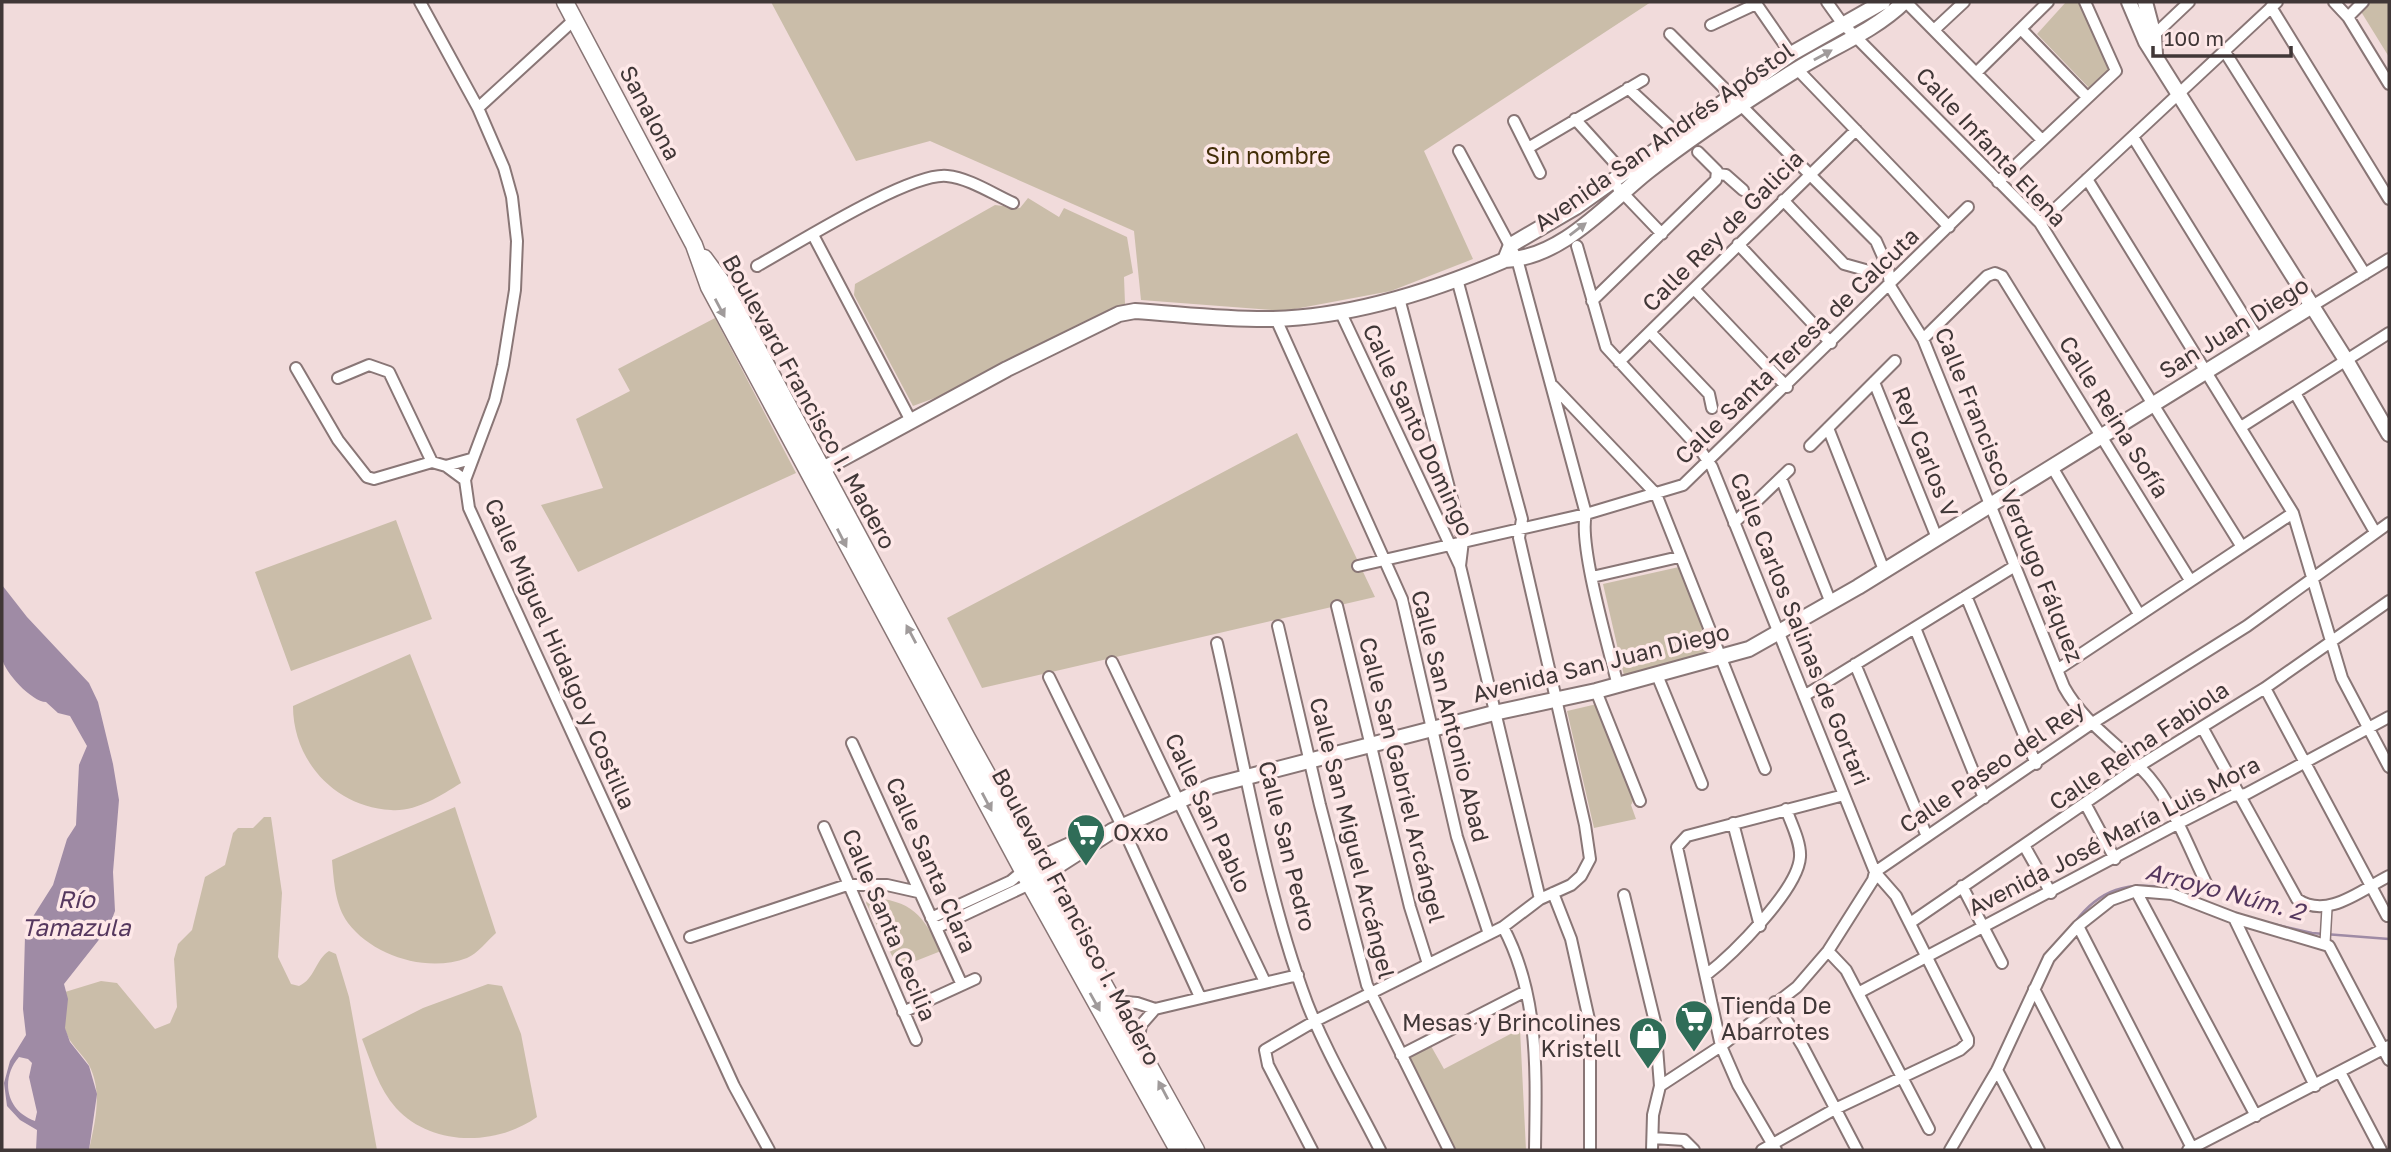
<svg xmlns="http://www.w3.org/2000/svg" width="2391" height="1152" font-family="'Golos Text',sans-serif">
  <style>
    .green { fill: #cabda9 }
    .water { fill: #9f8ba5; fill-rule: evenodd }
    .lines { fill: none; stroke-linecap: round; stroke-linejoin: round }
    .stream { stroke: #9f8ba5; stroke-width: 2.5 }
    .pedestrian-casing { stroke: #897676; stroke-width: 12 }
    .minor-casing { stroke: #897676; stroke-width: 14 }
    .tertiary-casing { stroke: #897676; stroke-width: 18 }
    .secondary-casing { stroke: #897676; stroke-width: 19 }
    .pedestrian { stroke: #fff; stroke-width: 9 }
    .minor { stroke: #fff; stroke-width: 10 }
    .tertiary { stroke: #fff; stroke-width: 14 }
    .secondary { stroke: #fff; stroke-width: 16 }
    .oneway { fill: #a09b9b }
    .labels { text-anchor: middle; stroke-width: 7; stroke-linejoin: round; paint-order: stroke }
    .street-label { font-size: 23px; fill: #403737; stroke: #fee8e8 }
    .park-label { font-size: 23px; fill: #412d07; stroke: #fee8e8 }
    .poi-label { font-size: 23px; fill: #403737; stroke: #fee8e8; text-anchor: start }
    .water-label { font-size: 24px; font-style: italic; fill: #55375e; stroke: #fee8e8 }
  </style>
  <rect width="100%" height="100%" fill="#f1dbdb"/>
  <path class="green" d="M771,2H1651L1424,151L1473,259L1391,291L1284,311L1141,300L1134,231L930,141L856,161Z
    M2066,2H2080L2086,8L2115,70L2092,91L2037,34Z
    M2368,2H2389V57L2360,10Z
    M1028,198L1059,217L1064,208L1127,237L1133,273L1124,277L1125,304L1102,313L989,378L913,406L854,295L855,284L995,205L1020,208Z
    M715,318L796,473L578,572L541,505L603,488L576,419L630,391L618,369Z
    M1297,433L1375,597L982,688L947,618Z
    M396,520L432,619L291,671L255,572Z
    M1679,567L1714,656L1625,680L1603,584Z
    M410,654L461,783C440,796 416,812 391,810C335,807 293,761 293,706Z
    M1597,704L1634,799L1631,805L1636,819L1594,828L1567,711Z
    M455,807L496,933C488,940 477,954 467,958C427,973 373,956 348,923C335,905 334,882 332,860Z
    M264,817H271L282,893L278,957L291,984L299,986C315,979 315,960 329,951L336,954L349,997L377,1150H89C95,1122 103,1092 89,1065C81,1052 69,1044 65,1029C62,1016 70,1005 65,992L101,981L117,983L155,1029L170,1023L177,1007L174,959L178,944L192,930L205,877L225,865L233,833L238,828H253Z
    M868,897C913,901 922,914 941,951L898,968L866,903Z
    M488,984L502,986L521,1034L537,1117C496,1146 432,1147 396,1108C379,1089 371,1062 362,1039L423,1008Z
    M1520,1029L1526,1150H1456L1408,1058L1431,1046L1444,1069Z"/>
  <path class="water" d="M2,585L27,617L89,683L98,702L113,764L119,800L113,872L115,911L109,927L64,984L68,999L65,1028L70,1042L89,1066L97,1094L89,1150H36L37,1130L20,1120L7,1106L4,1083L10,1061L26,1035L23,1009L25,936L34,915L53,885L67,839L76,825L79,765L87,746L70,716L58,713L46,702C32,702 4,672 2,658C0,635 2,608 2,585ZM19,1057L28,1059L32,1063L29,1077L37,1112L35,1121C6,1111 0,1079 19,1057Z"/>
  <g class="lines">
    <path class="stream" d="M2075,922C2100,889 2128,881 2167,888
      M2273,924L2312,933L2389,939
      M2016,1017L2025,997"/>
    <g class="pedestrian-casing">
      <path id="pedestrian" d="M2325,943L2327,908"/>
    </g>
    <g class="minor-casing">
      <path id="minor" d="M420,2L478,108L504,168L512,197L517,241L515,290L503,365L495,400L465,480L469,508L734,1086L769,1150
        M1755,2L1791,54
        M1827,2L1842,23L2040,223L2242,547
        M1906,2L2042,140
        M2334,2L2348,17L2389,84
        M2271,7L2389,199
        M2348,17L2363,2
        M1711,25L1756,4
        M2021,29L2087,97
        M1934,30L1964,2
        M1670,34L1876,241L1888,268L1890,286L1923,339L2064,687C2085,725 2121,745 2149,777C2175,808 2190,851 2208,887
        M2151,38L2189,2
        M2225,52L2365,274
        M1797,69L1949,227
        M1976,73L2048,2
        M1628,88L1683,139
        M478,108L575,19
        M1575,119L1613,161
        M1514,121L1540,173
        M2133,137L2258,339
        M1528,148L1643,80
        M1459,151L1517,259L1586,514C1578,544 1609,649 1618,686
        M1718,174L1726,175L1743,190
        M2087,179L2293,513L2342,678L2389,767
        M1998,182L2116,71L2085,2
        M1618,188L1662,234
        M1783,200L1844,264L1869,271
        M2040,223L2277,2
        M813,235L911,421
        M1738,244L1831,343
        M1577,246L1606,347L1699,448L1712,467L1875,872L1896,896L1968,1039V1043L1960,1050L1835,1109L1762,1150
        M757,266C795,245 910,172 947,176C969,178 993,194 1013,203
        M1694,289L1787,387
        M1399,298L1463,541L1460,566L1540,899
        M1592,301L1716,180L1717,171L1698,152
        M2312,306L2389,259
        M1340,311L1460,566
        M1276,319L1402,599L1457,837L1489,934
        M1650,332L1709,394L1712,408
        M1923,339L1987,276L1995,273L2002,276L2190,580
        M1619,362L1856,130
        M296,368L338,440L367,477L374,479L432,462
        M338,378L369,365L389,372L432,462L446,466L465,480
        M1874,382L1937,538
        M1553,386L1656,494L1765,769
        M2295,393L2375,532
        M2241,427L2389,333
        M1828,428L1884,570
        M1810,446L1895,361
        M446,466L471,459
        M2052,467L2139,614
        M1781,478L1831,603
        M1734,523L1789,470
        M1358,566L1586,514L1683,485L1968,207
        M1592,577L1679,557
        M1966,596L2036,764
        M1337,606L1410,907L1428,964
        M1278,626L1320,805L1367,985L1449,1150
        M1915,628L1984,798
        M1217,643C1244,760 1265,891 1307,1003C1327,1054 1356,1102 1380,1150
        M1112,662L1265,982
        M1855,664L1926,834
        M2057,670L2293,513
        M1657,675L1702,784
        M1049,677L1122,826L1200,997
        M2265,688L2387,916
        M1596,691L1640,801
        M1804,696L2015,566
        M2202,727L2297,899C2327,920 2361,890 2389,876
        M852,743L962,985
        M2086,805L2115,859
        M1733,823L1760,926
        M824,827L916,1040
        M2025,847L2051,893
        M1962,886L2002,963
        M2136,891L2256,1116
        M1553,893L1571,939L1590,1024V1150
        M1624,895L1655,1022L1660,1086
        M931,918L1011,881L1023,871
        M2234,918L2315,1086
        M1910,923L2139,766L2265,688L2389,601
        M2078,926L2192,1148
        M1503,927C1540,996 1536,1074 1535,1150
        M936,928L1030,884
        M690,937L847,885H887L918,892
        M1828,951L1846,970L1929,1129
        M1706,975C1732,955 1798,890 1800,857C1801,842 1791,823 1786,809
        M2034,989L2117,1150
        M1858,993L2177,824L2232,796L2246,794L2389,717
        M1115,1001L1137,1003L1155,1009
        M1775,1002L1802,1045L1857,1150
        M903,1012L975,979
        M1138,1043L1141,1025L1155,1009L1298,975
        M1401,1055L1526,991
        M1997,1070L2039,1150
        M2340,1072L2381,1150
        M1653,1138L1684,1140L1694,1150
        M1312,1150L1268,1065L1265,1050L1315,1021L1503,927L1540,899L1571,885L1581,876L1590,859L1585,825L1519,538L1522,519L1457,279
        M1652,1150L1653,1115L1660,1086L1721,1046L1797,987L1828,951L1873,880L1875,872L2091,724L2247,626L2389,523
        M1776,1150L1738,1085L1721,1046L1677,847L1687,836L1844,795
        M1950,1150L1997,1070L2049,958L2078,926L2111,900L2136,891L2172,894L2234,918L2329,946L2389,1060
        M2188,1150L2389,1046"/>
    </g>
    <g class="tertiary-casing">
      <path id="tertiary" d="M2129,2L2146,42L2346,360L2389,434
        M2145,2L2154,36L2155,54
        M1505,260L1511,245L1576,207L1791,54L1883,2
        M823,469L1007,369L1119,314L1135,311C1181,314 1227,320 1273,319C1352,317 1433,291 1505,260C1561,258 1606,205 1647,172C1694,135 1746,101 1796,70C1832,47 1873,32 1904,2
        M1027,868L1037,860L1090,836
        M1034,881L1112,831L1212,786L1494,713L1596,691L1749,649L1858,587L2312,306"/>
    </g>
    <g class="secondary-casing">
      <path id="secondary" d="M565,2L694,245L709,287L1030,884L1178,1150
        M704,258L721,281L967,738L1196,1150"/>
    </g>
    <use href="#pedestrian" class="pedestrian"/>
    <use href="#minor" class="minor"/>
    <use href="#tertiary" class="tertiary"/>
    <use href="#secondary" class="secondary"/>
  </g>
  <defs><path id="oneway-solid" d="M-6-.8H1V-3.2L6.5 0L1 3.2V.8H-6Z" transform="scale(1.75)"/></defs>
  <g class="oneway">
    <use href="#oneway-solid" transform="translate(1823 55) rotate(-29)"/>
    <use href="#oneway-solid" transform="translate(1578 229) rotate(-37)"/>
    <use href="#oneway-solid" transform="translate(720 308) rotate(62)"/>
    <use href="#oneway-solid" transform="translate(842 538) rotate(63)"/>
    <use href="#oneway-solid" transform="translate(911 634) rotate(-118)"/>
    <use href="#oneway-solid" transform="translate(987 802) rotate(62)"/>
    <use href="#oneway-solid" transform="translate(1095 1002) rotate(61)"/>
    <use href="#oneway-solid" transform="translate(1163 1090) rotate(-118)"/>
  </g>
  <defs>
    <g id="supermarket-pin" transform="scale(2.0125)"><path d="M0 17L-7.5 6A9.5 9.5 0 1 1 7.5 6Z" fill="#306d58" stroke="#fee8e8"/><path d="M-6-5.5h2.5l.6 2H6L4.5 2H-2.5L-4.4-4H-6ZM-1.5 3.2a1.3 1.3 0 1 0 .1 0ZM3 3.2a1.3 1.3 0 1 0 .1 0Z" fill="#fff"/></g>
    <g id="shop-pin" transform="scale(2.0125)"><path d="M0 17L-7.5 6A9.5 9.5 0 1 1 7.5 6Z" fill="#306d58" stroke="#fee8e8"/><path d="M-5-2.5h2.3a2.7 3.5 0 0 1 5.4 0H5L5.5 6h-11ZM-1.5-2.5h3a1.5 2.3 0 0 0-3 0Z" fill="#fff"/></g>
  </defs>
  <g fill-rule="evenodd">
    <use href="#supermarket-pin" x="1086" y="833"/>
    <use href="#supermarket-pin" x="1694" y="1019"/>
    <use href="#shop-pin" x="1648" y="1036"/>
  </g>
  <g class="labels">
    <g class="street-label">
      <text transform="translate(650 113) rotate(62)" y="8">Sanalona</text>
      <text transform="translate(1664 137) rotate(-35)" y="8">Avenida San Andrés Apóstol</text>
      <text transform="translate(1991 147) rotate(47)" y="8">Calle Infanta Elena</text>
      <text transform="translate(1723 231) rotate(-45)" y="8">Calle Rey de Galicia</text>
      <text transform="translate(2234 328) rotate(-32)" y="8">San Juan Diego</text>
      <text transform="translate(1797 346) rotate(-44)" y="8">Calle Santa Teresa de Calcuta</text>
      <text transform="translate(809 402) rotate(61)" y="8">Boulevard Francisco I. Madero</text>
      <text transform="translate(2114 417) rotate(58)" y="8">Calle Reina Sofía</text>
      <text transform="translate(1418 430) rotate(65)" y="8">Calle Santo Domingo</text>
      <text transform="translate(1925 452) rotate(68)" y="8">Rey Carlos V</text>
      <text transform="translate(2009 495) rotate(68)" y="8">Calle Francisco Verdugo Fálquez</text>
      <text transform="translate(1800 629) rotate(68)" y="8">Calle Carlos Salinas de Gortari</text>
      <text transform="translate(560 654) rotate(66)" y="8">Calle Miguel Hidalgo y Costilla</text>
      <text transform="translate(1601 663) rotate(-14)" y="8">Avenida San Juan Diego</text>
      <text transform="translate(1450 716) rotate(76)" y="8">Calle San Antonio Abad</text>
      <text transform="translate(2139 746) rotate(-34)" y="8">Calle Reina Fabiola</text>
      <text transform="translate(1992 767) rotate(-34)" y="8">Calle Paseo del Rey</text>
      <text transform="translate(1402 780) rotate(76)" y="8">Calle San Gabriel Arcángel</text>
      <text transform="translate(1208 813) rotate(65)" y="8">Calle San Pablo</text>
      <text transform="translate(2114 836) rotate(-27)" y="8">Avenida José María Luis Mora</text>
      <text transform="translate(1352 838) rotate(76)" y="8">Calle San Miguel Arcángel</text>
      <text transform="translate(1287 846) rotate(76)" y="8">Calle San Pedro</text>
      <text transform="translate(931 865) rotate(66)" y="8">Calle Santa Clara</text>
      <text transform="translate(1076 917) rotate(62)" y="8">Boulevard Francisco I. Madero</text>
      <text transform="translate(889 925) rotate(67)" y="8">Calle Santa Cecilia</text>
    </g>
    <g class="park-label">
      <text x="1268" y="164">Sin nombre</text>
    </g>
    <g class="poi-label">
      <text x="1113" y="841">Oxxo</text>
      <text x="1721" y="1014">Tienda De<tspan x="1721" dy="26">Abarrotes</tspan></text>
      <text x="1621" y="1031" text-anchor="end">Mesas y Brincolines<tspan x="1621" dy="26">Kristell</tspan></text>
    </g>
    <g class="water-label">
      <text transform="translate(2225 892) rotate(15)" y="8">Arroyo Núm. 2</text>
      <text x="76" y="908">Río<tspan x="76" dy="28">Tamazula</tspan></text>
    </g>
  </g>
  <rect width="2391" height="1152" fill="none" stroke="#403737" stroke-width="7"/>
  <path d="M2153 46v10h138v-10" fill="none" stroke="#403737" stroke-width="3.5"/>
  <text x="2164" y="46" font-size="21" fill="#403737" stroke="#fee8e8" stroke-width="5" paint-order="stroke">100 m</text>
</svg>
